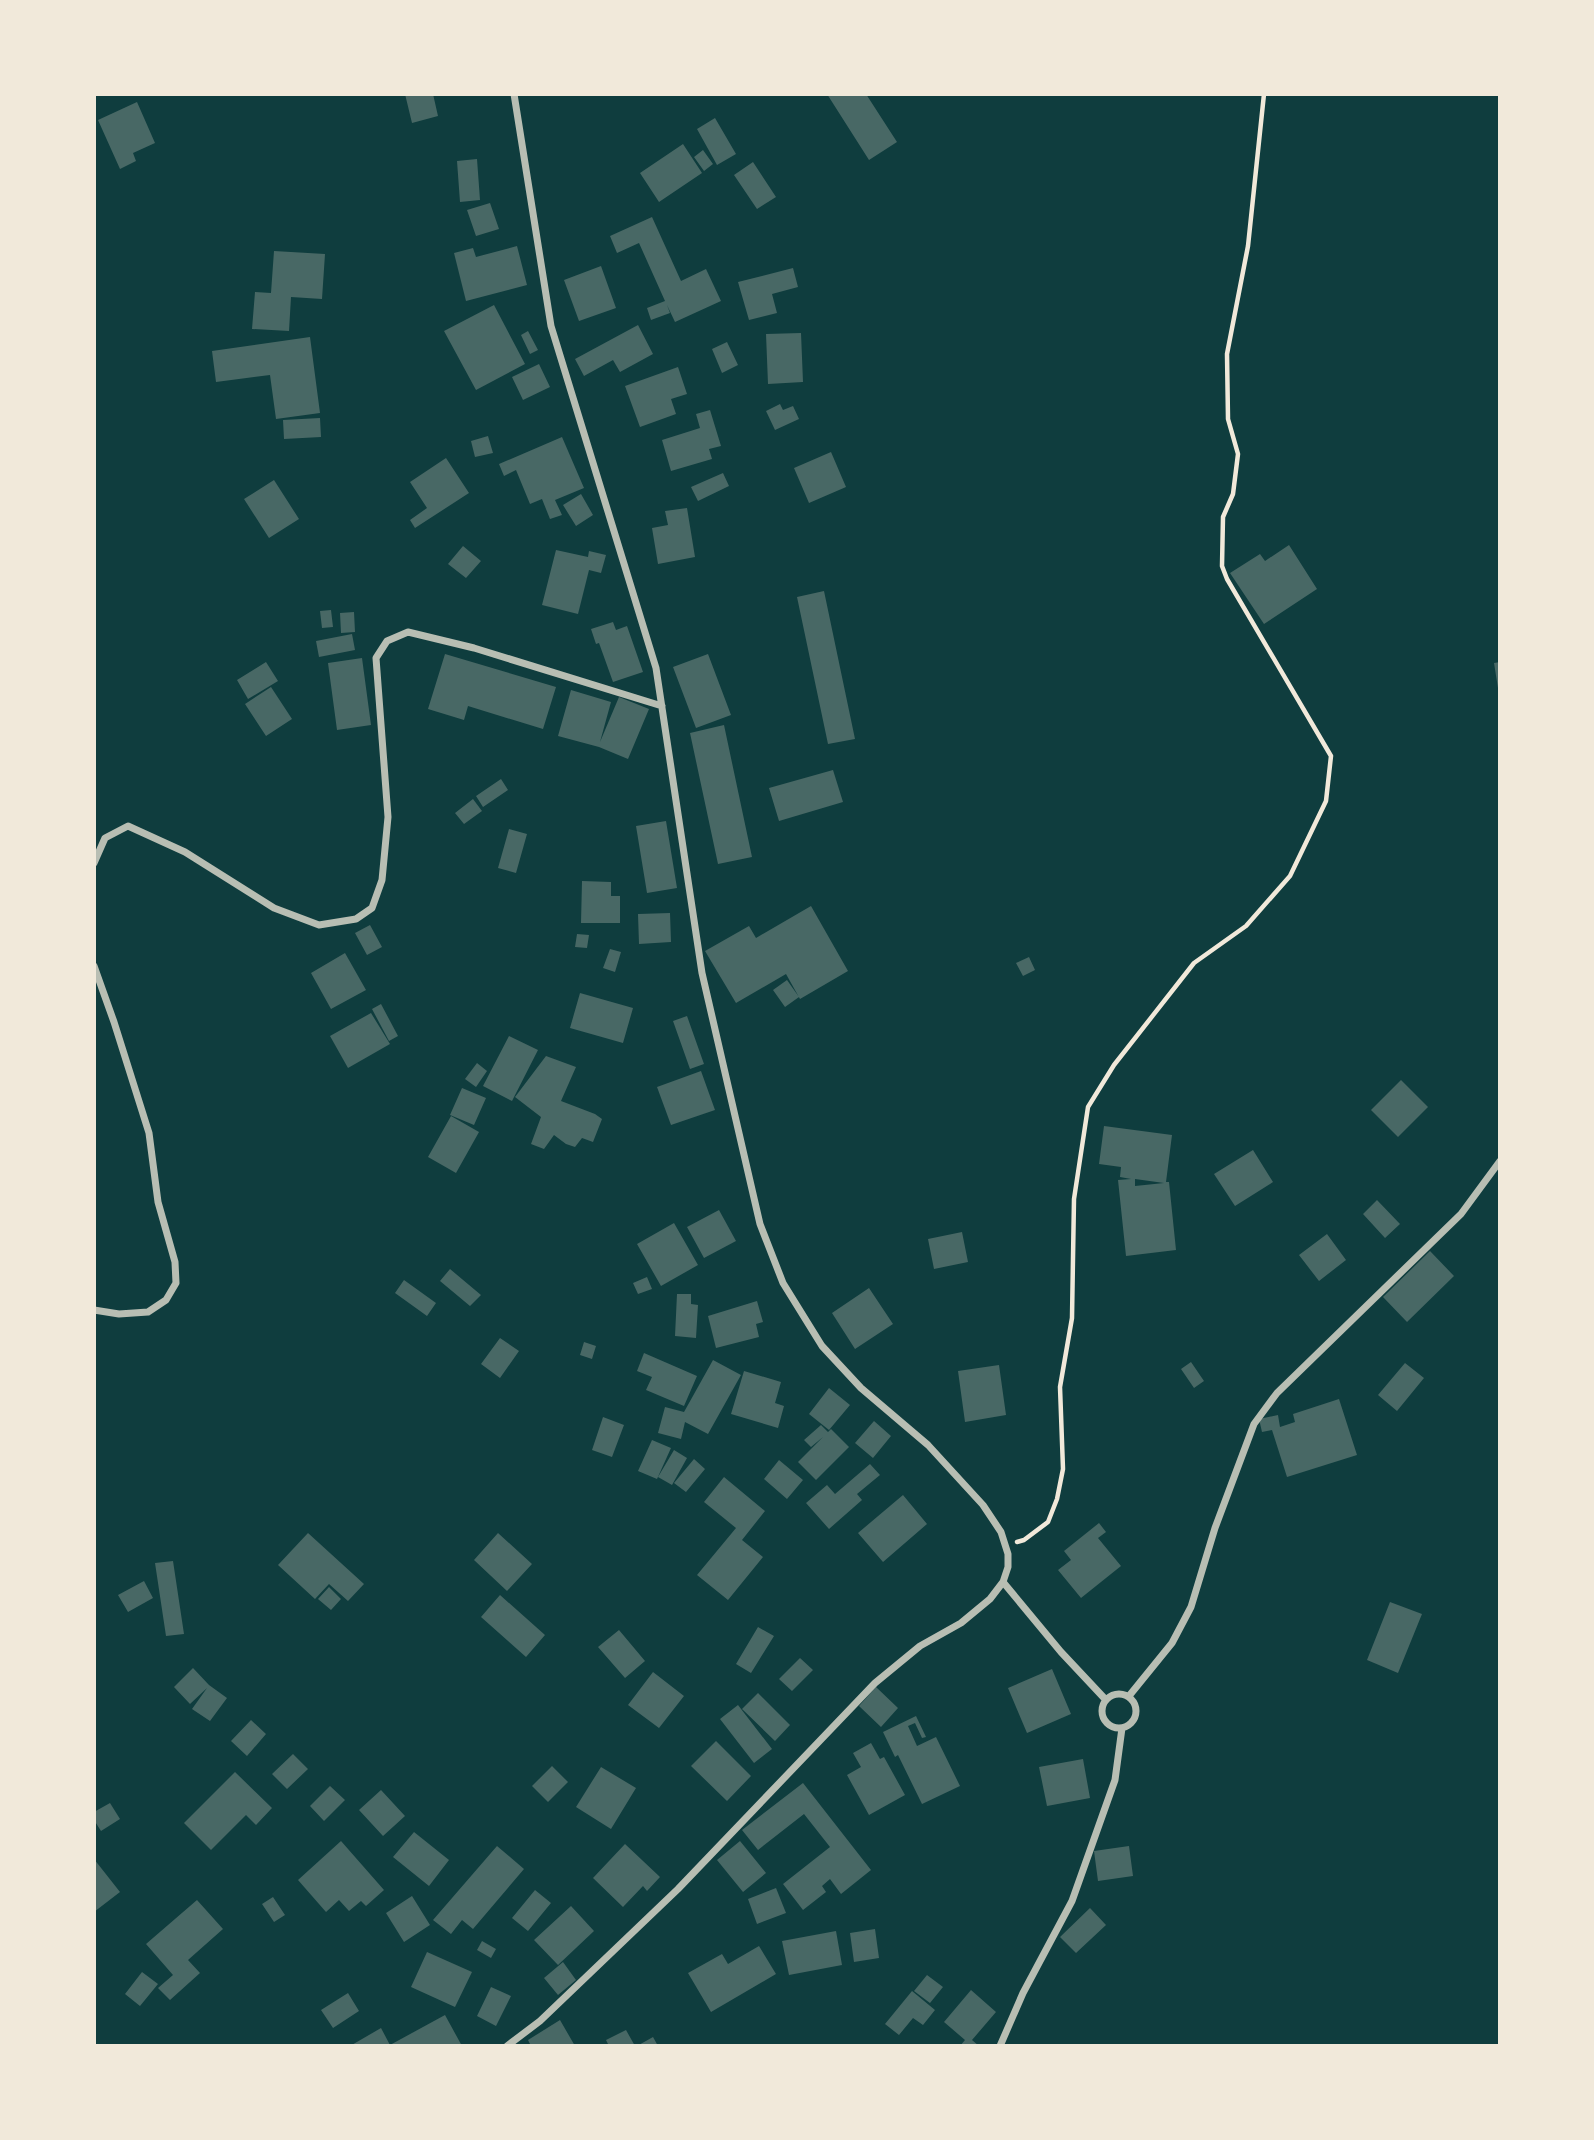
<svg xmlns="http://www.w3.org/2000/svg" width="1594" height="2140" font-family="Commissioner,sans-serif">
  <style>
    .building { fill: #486865; fill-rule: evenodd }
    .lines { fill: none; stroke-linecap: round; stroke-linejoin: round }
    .path { stroke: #f1e9da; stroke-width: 4.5 }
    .minor { stroke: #b8beb3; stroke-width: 7 }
  </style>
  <rect width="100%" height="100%" fill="#0f3d3e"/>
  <path class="building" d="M405,94H433L438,116L412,123Z
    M827,94H866L897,142L869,160Z
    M137,102L155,143L133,153L136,161L120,169L98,120Z
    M715,118L736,154L717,165L697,129Z
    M683,144L702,173L659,202L640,173Z
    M703,150L713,164L704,171L694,157Z
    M477,159L480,200L460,202L457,161Z
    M753,162L776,197L757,209L734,175Z
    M490,203L499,229L476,236L467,210Z
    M652,217L681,281L706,269L721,301L675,322L667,305L670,313L651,320L647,308L665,301L639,243L617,253L610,236Z
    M517,246L527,285L466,301L454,253L473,248L476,257Z
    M274,251L325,254L322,299L291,297L289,331L252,329L255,292L271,293Z
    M601,266L616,308L579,321L564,280Z
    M793,268L798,287L772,294L777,313L749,320L738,282Z
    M494,305L525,364L476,390L444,331Z
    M638,325L653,354L620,372L613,360L584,376L575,359Z
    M528,331L538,350L530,354L521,335Z
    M801,333L803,382L768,384L766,334Z
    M310,337L320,413L276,419L270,375L216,382L212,351Z
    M727,342L738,365L722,373L712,349Z
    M539,364L550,387L523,400L512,377Z
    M678,367L687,394L671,399L676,414L640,427L625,386Z
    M780,404L783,410L793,406L799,419L775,430L766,411Z
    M710,410L721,446L709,449L712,459L671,471L662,440L700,428L696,414Z
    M320,418L321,437L284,439L283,420Z
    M488,436L493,453L475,457L471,441Z
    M562,437L584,488L555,500L562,515L550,519L542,499L530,504L516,470L504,476L499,464Z
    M831,452L846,487L809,503L794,468Z
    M446,458L469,493L415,528L410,520L427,508L410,482Z
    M723,473L729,486L698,501L691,487Z
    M274,480L299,519L269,538L244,499Z
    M581,494L593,515L576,526L563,505Z
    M687,508L695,557L658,564L652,528L668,525L665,511Z
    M1289,545L1317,589L1264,624L1230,573L1260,554L1265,561Z
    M463,546L481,561L466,578L448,564Z
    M556,550L588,557L589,551L606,555L601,573L589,570L578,614L542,605Z
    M824,591L855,739L828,744L797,597Z
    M331,610L333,627L322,628L320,611Z
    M354,612L355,632L341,633L340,613Z
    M613,622L616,630L627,626L643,672L613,682L599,643L596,644L591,629Z
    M352,634L355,650L319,657L316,641Z
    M445,654L556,687L543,729L468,706L464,720L428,709Z
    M708,654L731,715L696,728L673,667Z
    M362,658L371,725L337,730L328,663Z
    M266,662L278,681L248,699L237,680Z
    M1500,662V688H1498L1494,663Z
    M271,687L292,719L266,736L245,704Z
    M571,690L611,702L600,742L619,697L649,709L628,759L599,747L558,736Z
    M724,725L752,857L718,864L690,733Z
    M833,770L843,802L779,821L769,788Z
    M501,779L508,790L483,807L476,796Z
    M473,799L482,811L464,824L455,813Z
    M666,821L677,888L647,893L636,826Z
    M509,829L527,834L516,873L498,868Z
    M582,881L611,882V896H620V923H581Z
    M811,906L848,971L800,999L786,974L736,1003L705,951L749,926L756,938Z
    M670,913L671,942L639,944L638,914Z
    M370,925L382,947L367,955L355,933Z
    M577,934L589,935L587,948L575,947Z
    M610,949L621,952L615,972L603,968Z
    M345,953L366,990L331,1009L311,973Z
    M1029,957L1035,970L1023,976L1016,963Z
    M787,980L799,997L785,1007L773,990Z
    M580,993L633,1008L623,1043L570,1028Z
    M381,1004L398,1036L389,1041L372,1009Z
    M371,1013L390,1044L348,1068L330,1036Z
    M687,1016L704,1064L690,1069L673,1021Z
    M509,1036L538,1050L512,1101L483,1086Z
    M546,1056L576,1067L561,1101L595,1114L602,1119L593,1142L582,1138L575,1147L566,1144L554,1135L544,1149L531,1144L541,1117L515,1097Z
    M477,1063L487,1071L476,1087L465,1079Z
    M701,1071L715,1110L671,1125L657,1087Z
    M1401,1080L1428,1107L1398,1137L1371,1110Z
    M462,1088L486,1098L474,1125L450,1115Z
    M451,1116L479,1132L456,1173L428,1157Z
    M1104,1126L1172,1135L1166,1182H1169L1176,1250L1126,1256L1118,1180L1131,1179L1120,1177L1121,1167L1099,1164ZM1135,1179L1164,1183L1135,1186Z
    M1253,1150L1273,1182L1235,1206L1214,1174Z
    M1377,1200L1400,1224L1385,1238L1363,1214Z
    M719,1210L736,1241L704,1258L687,1227Z
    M674,1223L698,1265L661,1286L637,1244Z
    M962,1232L968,1262L934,1269L928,1239Z
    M1327,1234L1346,1260L1319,1281L1299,1255Z
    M1430,1251L1454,1276L1407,1322L1383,1297Z
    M450,1269L481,1295L470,1306L440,1281Z
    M647,1277L652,1289L638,1294L633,1283Z
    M404,1280L436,1303L427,1316L395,1293Z
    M869,1288L893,1324L855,1349L832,1313Z
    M677,1294H691V1304L698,1305L696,1338L675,1336Z
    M757,1301L763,1322L756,1324L759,1337L716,1348L708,1316Z
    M500,1338L519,1351L500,1378L481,1364Z
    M584,1342L596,1346L592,1359L580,1355Z
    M644,1353L697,1376L684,1406L646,1390L652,1377L637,1371Z
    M713,1360L741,1375L708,1434L685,1422L681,1439L658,1433L665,1407L684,1412Z
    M1191,1362L1204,1381L1194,1388L1181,1369Z
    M1405,1363L1424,1378L1397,1411L1378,1395Z
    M999,1365L1006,1415L965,1422L958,1371Z
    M744,1371L781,1382L775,1403L784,1406L778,1428L731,1414Z
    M829,1388L850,1405L829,1430L809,1414Z
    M1339,1399L1357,1455L1287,1477L1272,1430L1262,1432L1259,1419L1278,1415L1280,1427L1295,1422L1293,1414Z
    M603,1417L624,1425L612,1457L592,1450Z
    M874,1421L891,1436L873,1458L855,1443Z
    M821,1425L828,1432L831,1429L849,1447L816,1480L798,1462L823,1437L811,1447L804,1440Z
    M652,1440L671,1448L657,1479L638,1471Z
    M674,1450L687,1458L672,1485L658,1477Z
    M694,1459L705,1469L686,1492L674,1483Z
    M779,1460L803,1480L787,1499L764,1479Z
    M870,1464L880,1475L857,1494L862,1500L829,1529L806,1503L827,1485L835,1494Z
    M724,1477L765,1511L742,1540L763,1557L728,1600L697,1575L736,1528L704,1502Z
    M903,1495L927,1524L883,1562L858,1533Z
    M1099,1523L1106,1532L1098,1538L1121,1566L1081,1598L1058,1570L1071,1560L1064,1551Z
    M308,1533L364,1584L348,1601L329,1584L315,1599L278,1565Z
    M498,1533L532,1564L507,1591L474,1560Z
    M173,1561L184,1634L166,1636L155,1563Z
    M144,1581L153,1598L128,1612L118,1595Z
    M329,1587L341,1599L331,1610L318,1599Z
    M500,1595L545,1635L526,1657L481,1617Z
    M1390,1602L1422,1614L1398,1673L1367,1660Z
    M758,1627L774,1636L751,1673L736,1664Z
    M619,1630L645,1661L625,1678L598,1647Z
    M800,1658L813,1670L792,1691L779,1679Z
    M193,1668L209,1685L227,1698L210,1721L192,1709L207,1688L190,1704L174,1687Z
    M1052,1669L1071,1714L1027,1733L1008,1688Z
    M653,1672L684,1696L659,1728L628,1705Z
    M876,1687L898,1708L881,1727L859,1706Z
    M758,1693L790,1725L775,1741L742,1709Z
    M738,1705L772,1749L754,1763L720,1719Z
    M916,1716L926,1737L922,1738L915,1723L908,1726L917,1746L936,1737L960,1786L922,1804L898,1755L895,1757L883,1732Z
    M251,1720L266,1734L247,1756L231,1741Z
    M716,1741L751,1776L727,1801L691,1766Z
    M871,1743L880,1759L884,1757L905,1795L869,1815L847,1775L861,1767L853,1753Z
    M293,1754L308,1769L287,1789L272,1774Z
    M1083,1759L1090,1798L1047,1806L1039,1767Z
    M552,1766L568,1782L548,1802L532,1786Z
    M601,1767L636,1788L611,1829L576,1807Z
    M235,1772L272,1808L256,1825L246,1815L211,1850L184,1823Z
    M803,1783L871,1870L841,1894L830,1879L822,1886L826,1892L803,1910L783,1884L830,1847L804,1814L758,1850L742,1830Z
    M330,1786L345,1800L324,1821L310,1806Z
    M381,1790L405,1816L383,1836L359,1810Z
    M110,1803L120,1819L101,1831L94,1820V1812Z
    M414,1832L449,1860L429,1886L393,1857Z
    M341,1841L384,1890L366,1906L361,1901L349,1911L339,1900L326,1912L298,1880Z
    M740,1841L766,1873L743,1892L717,1860Z
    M625,1844L660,1877L647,1891L643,1886L623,1907L593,1878Z
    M497,1846L524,1869L473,1929L462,1920L451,1934L433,1920Z
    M1129,1846L1133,1876L1098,1881L1094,1851Z
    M94,1859L120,1892L94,1912Z
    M776,1888L786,1913L757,1924L748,1899Z
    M535,1890L551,1903L528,1931L512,1918Z
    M412,1896L430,1925L404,1942L386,1913Z
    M273,1897L285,1915L274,1922L262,1904Z
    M197,1900L223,1929L188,1960L200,1973L170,2000L158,1988L173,1975L146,1944Z
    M571,1906L594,1931L558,1965L534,1940Z
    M1090,1908L1106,1925L1076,1953L1060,1937Z
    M875,1929L879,1958L854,1962L850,1933Z
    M836,1931L842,1965L789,1975L782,1941Z
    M482,1941L496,1949L491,1958L477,1950Z
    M759,1946L776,1974L711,2012L688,1973L722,1954L728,1964Z
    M427,1952L472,1972L455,2007L411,1987Z
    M563,1962L576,1980L558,1995L544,1978Z
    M142,1972L158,1984L140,2006L125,1994Z
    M927,1975L943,1987L930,2003L914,1991Z
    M491,1987L511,1996L496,2026L477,2016Z
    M971,1990L996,2012L972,2040L979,2046H960L965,2040L944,2022Z
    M912,1991L935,2010L923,2025L913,2018L899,2035L885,2024Z
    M348,1993L359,2011L333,2028L321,2010Z
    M445,2015L462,2046H350L381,2028L390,2045Z
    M560,2020L575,2046H531L528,2040Z
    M626,2030L635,2046H609L606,2040Z
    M653,2037L658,2046H637Z"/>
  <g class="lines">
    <path class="path" d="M1017,1542L1024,1540L1048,1522L1057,1499L1063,1469L1060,1387L1072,1318L1074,1199L1088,1107L1114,1065L1194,963L1246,926L1290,876L1326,801L1331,756L1227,579L1222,566L1223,517L1233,494L1238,454L1228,419L1227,354L1248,246L1264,94"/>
    <path class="minor" d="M94,863L105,838L128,826L185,852L274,908L319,925L356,919L372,908L382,880L388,817L376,658L387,641L408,632L474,648L662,706
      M94,966L114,1022L149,1133L158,1202L175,1262L176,1283L166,1300L148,1312L119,1314L94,1310
      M1003,1582L1061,1652L1106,1700
      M1102 1711a17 17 0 1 1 34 0a17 17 0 1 1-34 0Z
      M1129,1696L1172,1643L1191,1607L1215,1528L1254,1424L1277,1393L1461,1214L1500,1161
      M507,2046L540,2021L678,1889L875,1683L920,1646L961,1623L990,1599L1003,1582L1008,1567V1554L1001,1532L983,1505L928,1445L861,1388L822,1346L783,1283L760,1224L702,973L656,668L551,326L514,94
      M1000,2046L1023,1993L1072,1901L1115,1780L1122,1728"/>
  </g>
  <rect width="1594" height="2140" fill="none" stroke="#f1e9da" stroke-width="192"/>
</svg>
